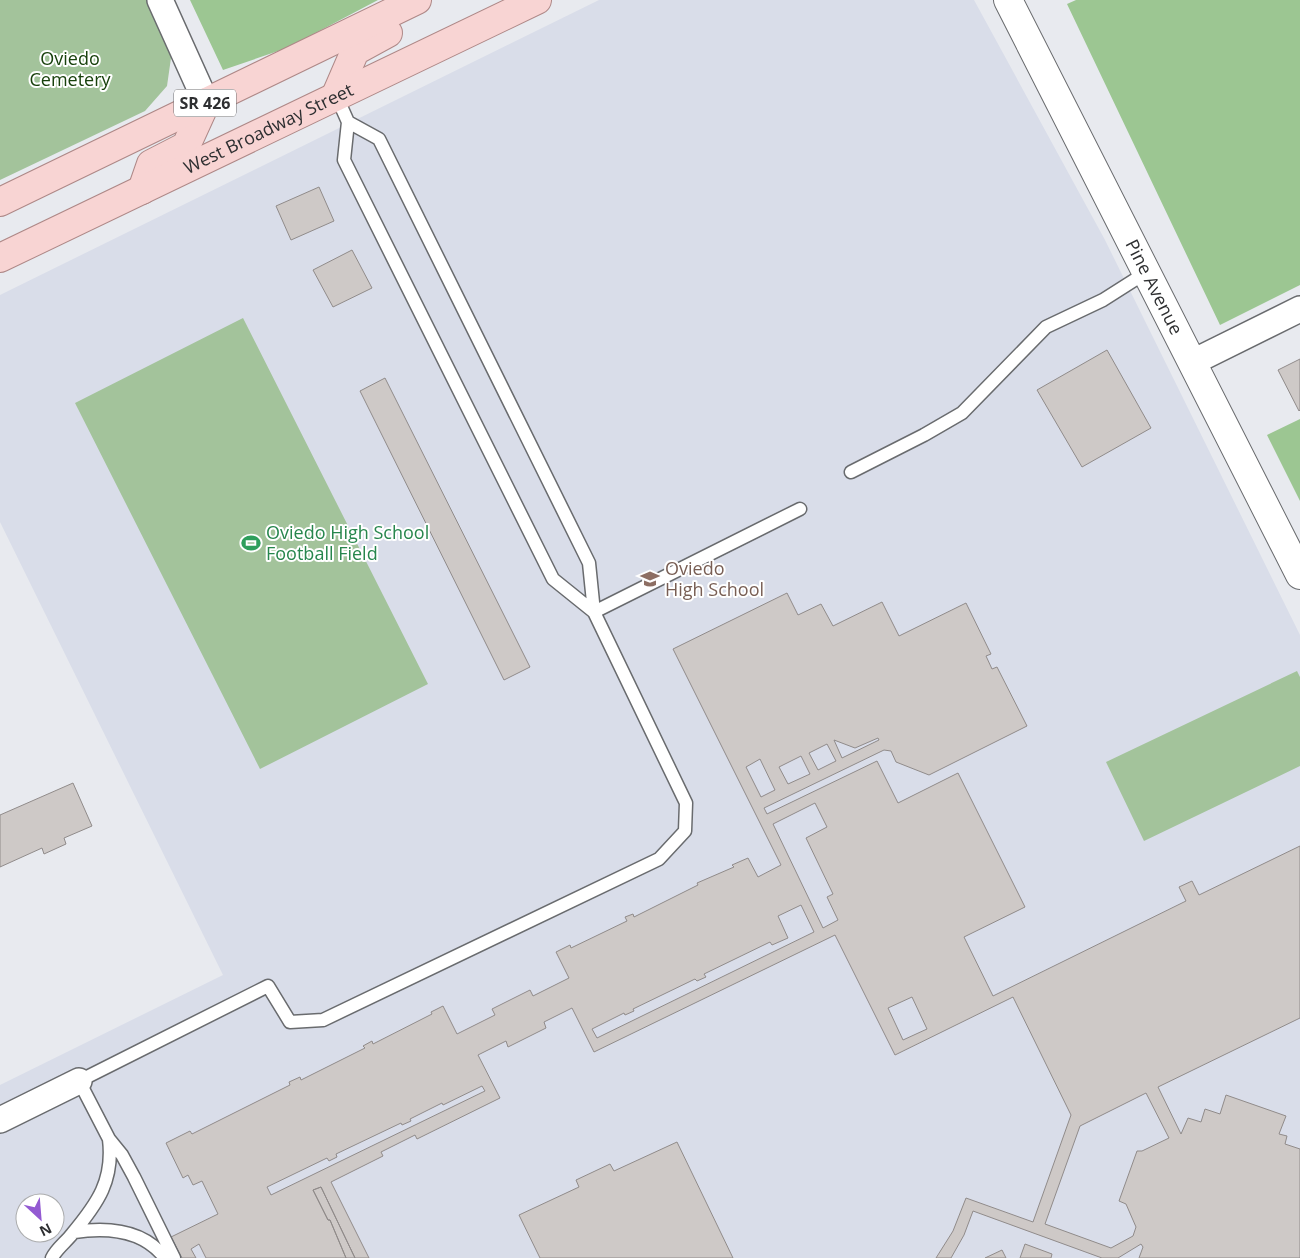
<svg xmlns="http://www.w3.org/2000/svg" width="1300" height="1258" font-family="'Open Sans',sans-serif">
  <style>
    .built { fill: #d9dde9; fill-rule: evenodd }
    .green { fill: #a3c39b }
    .forest { fill: #9cc692 }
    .building { fill: #cec9c7; stroke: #908b8a; fill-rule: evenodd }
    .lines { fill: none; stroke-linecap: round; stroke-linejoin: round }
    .service-casing { stroke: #696b6e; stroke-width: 15 }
    .minor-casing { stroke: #696b6e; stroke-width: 28 }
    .tertiary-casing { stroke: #696b6e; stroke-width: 30 }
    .primary-casing { stroke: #ae8887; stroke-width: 30 }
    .service { stroke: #fff; stroke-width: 12 }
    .minor { stroke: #fff; stroke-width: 25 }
    .tertiary { stroke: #fff; stroke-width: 28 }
    .primary { stroke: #f8d4d3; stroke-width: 28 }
    .labels { text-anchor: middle; stroke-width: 4; stroke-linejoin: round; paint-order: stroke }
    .shield { fill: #fff; stroke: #6d6d6f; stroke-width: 1 }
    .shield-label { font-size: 16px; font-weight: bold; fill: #2e2f31 }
    .park-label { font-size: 18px; fill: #18410c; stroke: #fff }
    .street-label { font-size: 18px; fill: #2e2f31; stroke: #fff }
    .leisure-label { font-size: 18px; fill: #27864d; stroke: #fff; text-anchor: start }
    .education-label { font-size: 18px; fill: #785e54; stroke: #fff; text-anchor: start }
  </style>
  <rect width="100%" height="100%" fill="#e8eaef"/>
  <path class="built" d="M599,0H974L1105,240L1300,635V1258H0V1085L223,975L0,522V295ZM25,1203H55V1233H25Z"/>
  <path class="green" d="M0,0H148L172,51L167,86L145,111L0,180Z
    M243,318L428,684L260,769L75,403Z
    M1297,671L1300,677V766L1144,841L1106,762Z"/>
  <path class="forest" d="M190,0H378L287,48L223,70Z
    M1076,0H1300V285L1220,325L1067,4Z
    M1300,419V501L1267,435Z"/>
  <path class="building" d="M319,187L334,221L291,240L276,206Z
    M352,250L372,288L333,307L313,270Z
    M1107,350L1151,428L1082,467L1037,390Z
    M1300,359V410L1299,411L1278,370Z
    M385,378L530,667L504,680L360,391Z
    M787,593L798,615L821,604L833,626L882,602L899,636L966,603L991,654L986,656L992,669L997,667L1027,726L929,775L896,762L891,751L884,750L764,808L767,814L877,761L898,803L958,773L1025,907L964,937L993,996L1186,901L1179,887L1192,881L1199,895L1300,846V1018L1158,1087L1181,1134L1188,1118L1201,1122L1205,1109L1220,1114L1226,1095L1286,1116L1279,1134L1287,1136L1285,1144L1300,1149V1258H1139L1143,1247L1141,1244L1118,1258H1102L973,1211L964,1235L951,1258H936L953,1231L966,1198L1033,1222L1071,1115L1013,997L895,1055L835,935L594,1052L572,1008L544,1022L546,1028L508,1047L506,1041L478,1055L500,1098L417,1139L415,1135L381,1152L383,1156L331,1182L369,1258H355L321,1187L313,1190L328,1220H330L346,1258H206L199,1244L191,1249L196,1258H182L171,1237L218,1214L202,1181L193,1185L188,1175L183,1178L166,1143L190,1131L192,1134L290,1085L289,1082L300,1077L301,1080L365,1048L363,1046L372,1041L373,1044L432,1014L431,1012L443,1006L457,1034L495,1015L492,1009L530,990L533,996L569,978L556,952L570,945L571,948L627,921L625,917L633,914L634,917L698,885L697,883L734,867L732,865L748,858L758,877L781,865L673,649ZM878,738L879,740L842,758L834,740L855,748ZM827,744L836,761L818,770L809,753ZM801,756L810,774L788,784L779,767ZM760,759L775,790L761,797L746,767ZM815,803L827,827L806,838L833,894L827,897L838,920L823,928L773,824ZM801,905L814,932L597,1038L592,1029L624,1013L625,1015L634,1011L633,1009L695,979L697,981L706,977L704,974L770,942L772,945L788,938L778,916ZM912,997L927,1029L903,1040L888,1008ZM482,1086L485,1091L271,1195L267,1187L327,1158L329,1161L337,1157L336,1154L401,1123L402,1125L411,1121L410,1119L442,1103L443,1105ZM1146,1093L1169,1138L1142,1151H1137L1119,1201L1126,1204L1136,1227L1133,1236L1111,1248L1045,1224L1080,1126Z
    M73,783L92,826L64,838L66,844L44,854L42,848L0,867V815Z
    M677,1142L733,1258H540L519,1215L579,1187L576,1180L610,1164L614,1171Z
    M321,1187L355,1258H346L330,1220H328L313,1190Z
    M1025,1244L1052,1254L1051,1258H1020Z
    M1002,1250L1006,1258H985Z"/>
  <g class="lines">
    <g class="service-casing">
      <path id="service" d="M336,95L348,122L344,160L553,579L594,612
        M851,472L924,435L962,413L1046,327L1103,300L1147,272
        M594,612L800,509
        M74,1232C107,1227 143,1229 165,1258
        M52,1258C56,1249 66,1242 72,1234C98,1203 114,1180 109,1139
        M174,1258L134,1177L122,1155L109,1139L79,1081L268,986L290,1022L323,1020L659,859L685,831L686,803L594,612L589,563L379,139L348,122"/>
    </g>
    <g class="minor-casing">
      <path id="minor" d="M160,0L206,102
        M1193,362L1300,309
        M0,1120L79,1081"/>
    </g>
    <g class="tertiary-casing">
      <g id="tertiary">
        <path id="s1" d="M1008,0L1300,575"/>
      </g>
    </g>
    <g class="primary-casing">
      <g id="primary">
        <path d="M336,95L355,51L388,33"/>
        <path d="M142,190L151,164L186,146L206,102"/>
        <path d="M0,202L417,0"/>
        <path id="s2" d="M0,258L537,0"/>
      </g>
    </g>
    <use href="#service" class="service"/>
    <use href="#minor" class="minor"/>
    <use href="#tertiary" class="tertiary"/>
    <use href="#primary" class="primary"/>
  </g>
  <defs>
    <g id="stadium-bare" transform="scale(1.5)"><path d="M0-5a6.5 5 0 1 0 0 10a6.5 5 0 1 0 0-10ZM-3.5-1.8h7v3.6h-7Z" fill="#2e9e5b" stroke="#fff" stroke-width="2.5" paint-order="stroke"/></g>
    <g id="school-bare" transform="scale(1.5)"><path d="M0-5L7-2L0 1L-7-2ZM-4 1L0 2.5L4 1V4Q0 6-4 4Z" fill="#8d6e63" stroke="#fff" stroke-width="2.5" paint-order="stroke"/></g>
  </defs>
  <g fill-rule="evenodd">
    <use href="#stadium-bare" x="251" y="543"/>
    <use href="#school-bare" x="650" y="579"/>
  </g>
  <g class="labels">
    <rect class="shield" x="174" y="89.5" width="62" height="27" rx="4"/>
    <g class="shield-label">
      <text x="205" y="109">SR 426</text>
    </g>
    <g class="park-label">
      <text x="70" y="65">Oviedo<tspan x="70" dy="21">Cemetery</tspan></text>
    </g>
    <g class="street-label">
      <text dy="6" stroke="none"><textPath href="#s2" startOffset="298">West Broadway Street</textPath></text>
      <text dy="6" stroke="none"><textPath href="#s1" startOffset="322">Pine Avenue</textPath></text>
    </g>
    <g class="leisure-label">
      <text x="266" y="539">Oviedo High School<tspan x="266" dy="21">Football Field</tspan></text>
    </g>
    <g class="education-label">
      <text x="665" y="575">Oviedo<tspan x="665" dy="21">High School</tspan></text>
    </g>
  </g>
  <g transform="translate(40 1218) rotate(154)"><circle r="24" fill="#ffffff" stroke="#abacad"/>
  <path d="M0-4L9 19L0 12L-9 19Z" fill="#935ad2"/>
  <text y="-8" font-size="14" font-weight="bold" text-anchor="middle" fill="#2e2f31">N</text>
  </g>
</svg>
